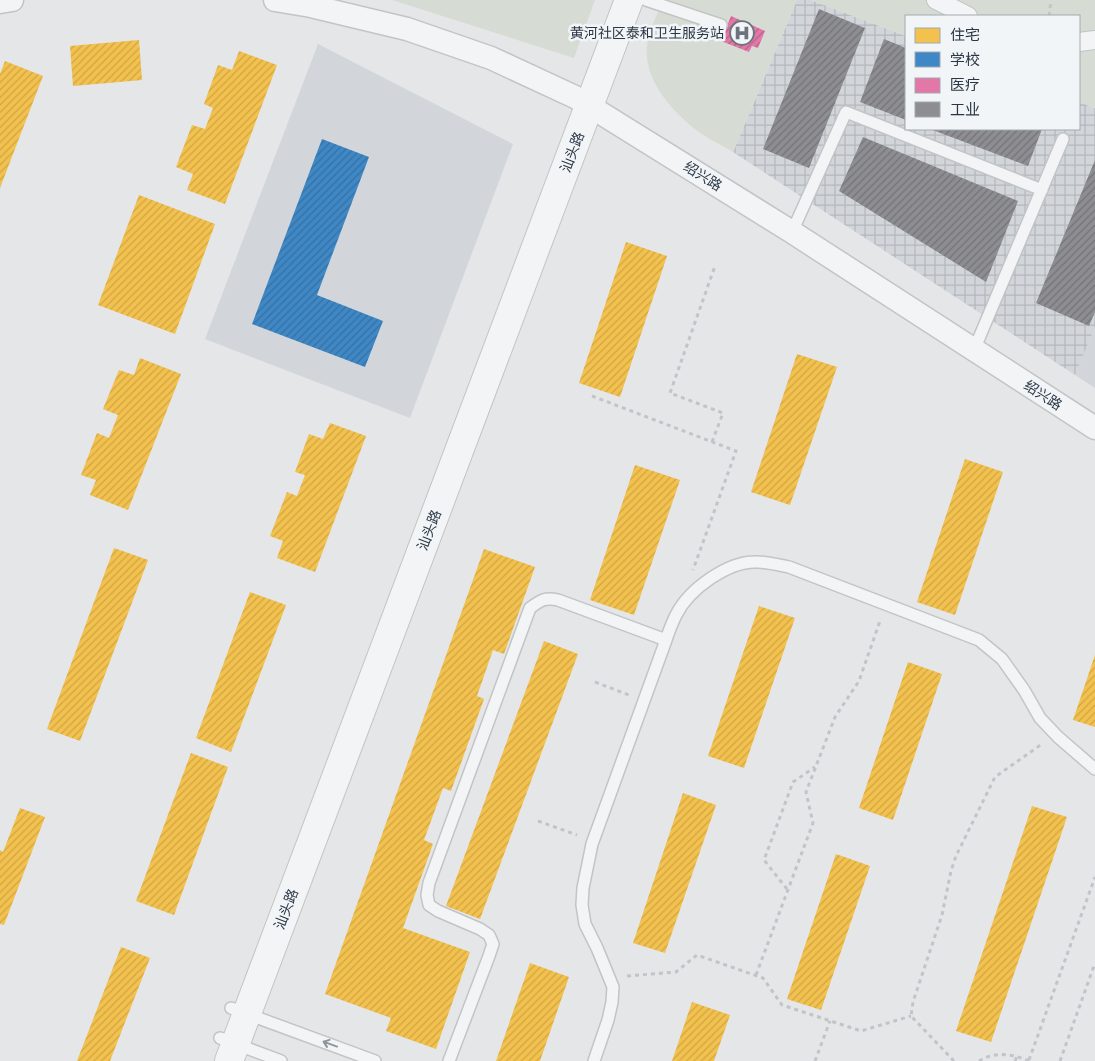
<svg xmlns="http://www.w3.org/2000/svg" width="1095" height="1061" font-family="Quicksand,'Noto Sans SC',sans-serif">
  <style>
    .built { fill: #d2d6db }
    .industrial { fill: url(#industrial-grid) }
    .green { fill: #d6dcd4 }
    .homes { fill: url(#homes-hatch) }
    .schools { fill: url(#schools-hatch) }
    .health { fill: url(#health-hatch) }
    .industry { fill: url(#industry-hatch) }
    .lines { fill: none; stroke-linecap: round; stroke-linejoin: round }
    .service-casing { stroke: #c2c4c6; stroke-width: 14 }
    .pedestrian-casing { stroke: #c2c4c6; stroke-width: 20 }
    .minor-casing { stroke: #c2c4c6; stroke-width: 25 }
    .tertiary-casing { stroke: #c2c4c6; stroke-width: 30 }
    .path { stroke: #c2c5c8; stroke-width: 3; stroke-dasharray: 4 4; stroke-linecap: butt }
    .service { stroke: #f3f4f6; stroke-width: 11 }
    .pedestrian { stroke: #f3f4f6; stroke-width: 18 }
    .minor { stroke: #f3f4f6; stroke-width: 22 }
    .tertiary { stroke: #f3f4f6; stroke-width: 28 }
    .oneway { stroke: #8e959c }
    .labels { text-anchor: middle; stroke-width: 5; stroke-linejoin: round; paint-order: stroke }
    .poi-label { font-size: 14px; fill: #2a3643; stroke: #f2f5f8; text-anchor: end }
    .street-label { font-size: 14px; fill: #2a3643; stroke: #f2f5f8 }
  </style>
  <defs>
    <pattern id="industrial-grid" width="8" height="8" patternUnits="userSpaceOnUse" patternTransform="scale(1.25)"><rect width="8" height="8" fill="#d2d6db"/><path d="M0 4h8M4 0v8" fill="none" stroke="#b4b8bd"/></pattern>
    <pattern id="homes-hatch" width="6" height="6" patternUnits="userSpaceOnUse" patternTransform="scale(1.25)"><rect width="6" height="6" fill="#f2c14e"/><path d="M-1 1l2-2M0 6l6-6M5 7l2-2" fill="none" stroke="#d0a645"/></pattern>
    <pattern id="schools-hatch" width="6" height="6" patternUnits="userSpaceOnUse" patternTransform="scale(1.25)"><rect width="6" height="6" fill="#3f88c5"/><path d="M-1 1l2-2M0 6l6-6M5 7l2-2" fill="none" stroke="#3570a2"/></pattern>
    <pattern id="health-hatch" width="6" height="6" patternUnits="userSpaceOnUse" patternTransform="scale(1.25)"><rect width="6" height="6" fill="#e377a8"/><path d="M-1 1l2-2M0 6l6-6M5 7l2-2" fill="none" stroke="#b8628a"/></pattern>
    <pattern id="industry-hatch" width="6" height="6" patternUnits="userSpaceOnUse" patternTransform="scale(1.25)"><rect width="6" height="6" fill="#8d8d92"/><path d="M-1 1l2-2M0 6l6-6M5 7l2-2" fill="none" stroke="#737479"/></pattern>
  </defs>
  <rect width="100%" height="100%" fill="#e4e6e8"/>
  <path class="built" d="M318,44L513,144L410,418L205,339Z
    M1095,327V388L1075,375Z"/>
  <path class="industrial" d="M797,0H811L906,36V129H1079V102L1095,108V327L1075,375L733,152Z"/>
  <path class="green" d="M392,0H595L574,58Z
    M663,0H797L733,152C721,145 707,138 696,130C669,108 638,74 649,36C652,24 658,12 663,0Z
    M811,0H1095V108L1079,102V16H906V36Z"/>
  <path class="homes" d="M139,40L142,80L73,86L70,46Z
    M239,51L277,65L225,204L187,190L193,174L176,167L192,125L205,129L213,108L204,104L218,65L232,70Z
    M5,61L43,76L0,188V74Z
    M139,195L215,224L175,334L98,305Z
    M626,242L667,256L620,397L579,383Z
    M797,354L837,367L790,505L751,492Z
    M140,358L181,374L128,510L90,495L96,480L81,475L97,433L109,438L118,415L103,409L119,370L134,375Z
    M330,423L366,436L315,572L277,558L283,541L270,536L287,492L297,496L305,475L295,472L309,434L323,439Z
    M965,459L1003,472L955,615L917,602Z
    M635,465L680,480L634,615L590,600Z
    M114,548L148,560L80,741L47,729Z
    M484,549L535,567L504,654L493,650L477,696L484,699L451,791L443,788L424,840L433,844L403,928L470,952L436,1049L386,1031L391,1018L325,994Z
    M250,592L286,605L231,752L196,738Z
    M759,606L795,618L744,768L708,756Z
    M544,641L578,654L480,919L446,906Z
    M1095,655V727L1073,720Z
    M908,662L942,674L893,820L859,808Z
    M191,753L228,767L174,915L136,901Z
    M683,793L716,805L665,953L633,943Z
    M1032,806L1067,817L991,1042L956,1031Z
    M20,808L45,817L4,925L0,924V850L3,852Z
    M836,854L870,866L821,1010L787,999Z
    M121,947L150,958L110,1061H77Z
    M530,963L569,977L540,1061H496Z
    M692,1002L730,1015L714,1061H672Z"/>
  <path class="schools" d="M322,139L369,157L317,295L383,321L365,367L252,324Z"/>
  <path class="health" d="M731,16L765,31L758,48L752,46L749,52L721,41Z"/>
  <path class="industry" d="M819,9L865,28L809,168L763,149Z
    M884,39L906,48V120L860,102Z
    M930,129H1042L1028,166Z
    M863,137L1018,201L986,282L839,191Z
    M1095,160V312L1089,326L1036,303Z"/>
  <g class="lines">
    <g class="service-casing">
      <path id="service" d="M646,0L721,25
        M792,232L846,112L1042,190
        M974,350L1063,139
        M231,1008L375,1061
        M220,1038L281,1061
        M449,1061L489,956L493,944L489,935L480,929L438,911L429,905L427,895L429,883L530,608C541,600 545,597 558,600L666,640
        M594,1061L608,1020L612,1002L613,987L597,948L585,924L582,905L583,888L592,844L666,640C669,631 672,623 676,615C689,589 729,560 758,562C768,562 779,565 789,567L979,640L1002,659L1024,690L1040,718L1058,737L1095,769"/>
    </g>
    <g class="pedestrian-casing">
      <path id="pedestrian" d="M936,0L968,16
        M1079,42L1095,40"/>
    </g>
    <g class="minor-casing">
      <path id="minor" d="M275,0L311,6L407,29L491,58L575,97L792,232L1095,428
        M0,2L12,0"/>
    </g>
    <g class="tertiary-casing">
      <path id="tertiary" d="M229,1061L629,0"/>
    </g>
    <path class="path" d="M1049,16L1051,0
      M592,396L736,451L693,570
      M712,442L723,413L670,393L715,266
      M595,682L629,695
      M538,821L577,835
      M787,889L764,860L793,782L815,767
      M756,975L813,823L806,792L835,717L859,681L880,621
      M627,976L676,972L697,955L763,978L782,1005L861,1031L911,1016
      M1029,1060L1095,877
      M815,1061L830,1021
      M954,1061L911,1016L913,1002L942,915L951,871L956,856L995,777L1042,744
      M979,1061C995,1051 1013,1054 1029,1061
      M1015,1061L1017,1056
      M1060,1061L1095,963"/>
    <use href="#service" class="service"/>
    <use href="#pedestrian" class="pedestrian"/>
    <use href="#minor" class="minor"/>
    <use href="#tertiary" class="tertiary"/>
  </g>
  <defs><path id="oneway-shaft" d="M-6 0H5M1.5-3L5.5 0L1.5 3" fill="none" stroke-width="1.6" stroke-linecap="round" stroke-linejoin="round" transform="scale(1.25)"/></defs>
  <use class="oneway" href="#oneway-shaft" transform="translate(330 1044) rotate(-160)"/>
  <defs>
    <g id="hospital-ring" transform="scale(1.25)"><circle r="9.5" fill="#f2f5f8" stroke="#6b747d" stroke-width="1.5"/><path d="M-5-5h3v3.5h4V-5h3V5h-3V1.5h-4V5h-3Z" fill="#6b747d"/></g>
  </defs>
  <g fill-rule="evenodd">
    <use href="#hospital-ring" x="742" y="33"/>
  </g>
  <g class="labels">
    <g class="poi-label">
      <text x="724" y="38">黄河社区泰和卫生服务站</text>
    </g>
    <g class="street-label">
      <text transform="translate(572 152) rotate(-69)" y="5">汕头路</text>
      <text transform="translate(703 176) rotate(32)" y="5">绍兴路</text>
      <text transform="translate(1043 395) rotate(33)" y="5">绍兴路</text>
      <text transform="translate(429 530) rotate(-69)" y="5">汕头路</text>
      <text transform="translate(286 909) rotate(-69)" y="5">汕头路</text>
    </g>
  </g>
  <rect x="905" y="15" width="175" height="115" fill="#f2f5f8" stroke="#a2a9b0"/>
  <rect x="915" y="28" width="25" height="15" fill="#f2c14e" stroke="#a2a9b0"/>
  <text x="950" y="40" font-size="15" fill="#2a3643">住宅</text>
  <rect x="915" y="52" width="25" height="15" fill="#3f88c5" stroke="#a2a9b0"/>
  <text x="950" y="65" font-size="15" fill="#2a3643">学校</text>
  <rect x="915" y="78" width="25" height="15" fill="#e377a8" stroke="#a2a9b0"/>
  <text x="950" y="90" font-size="15" fill="#2a3643">医疗</text>
  <rect x="915" y="102" width="25" height="15" fill="#8d8d92" stroke="#a2a9b0"/>
  <text x="950" y="115" font-size="15" fill="#2a3643">工业</text>
</svg>
